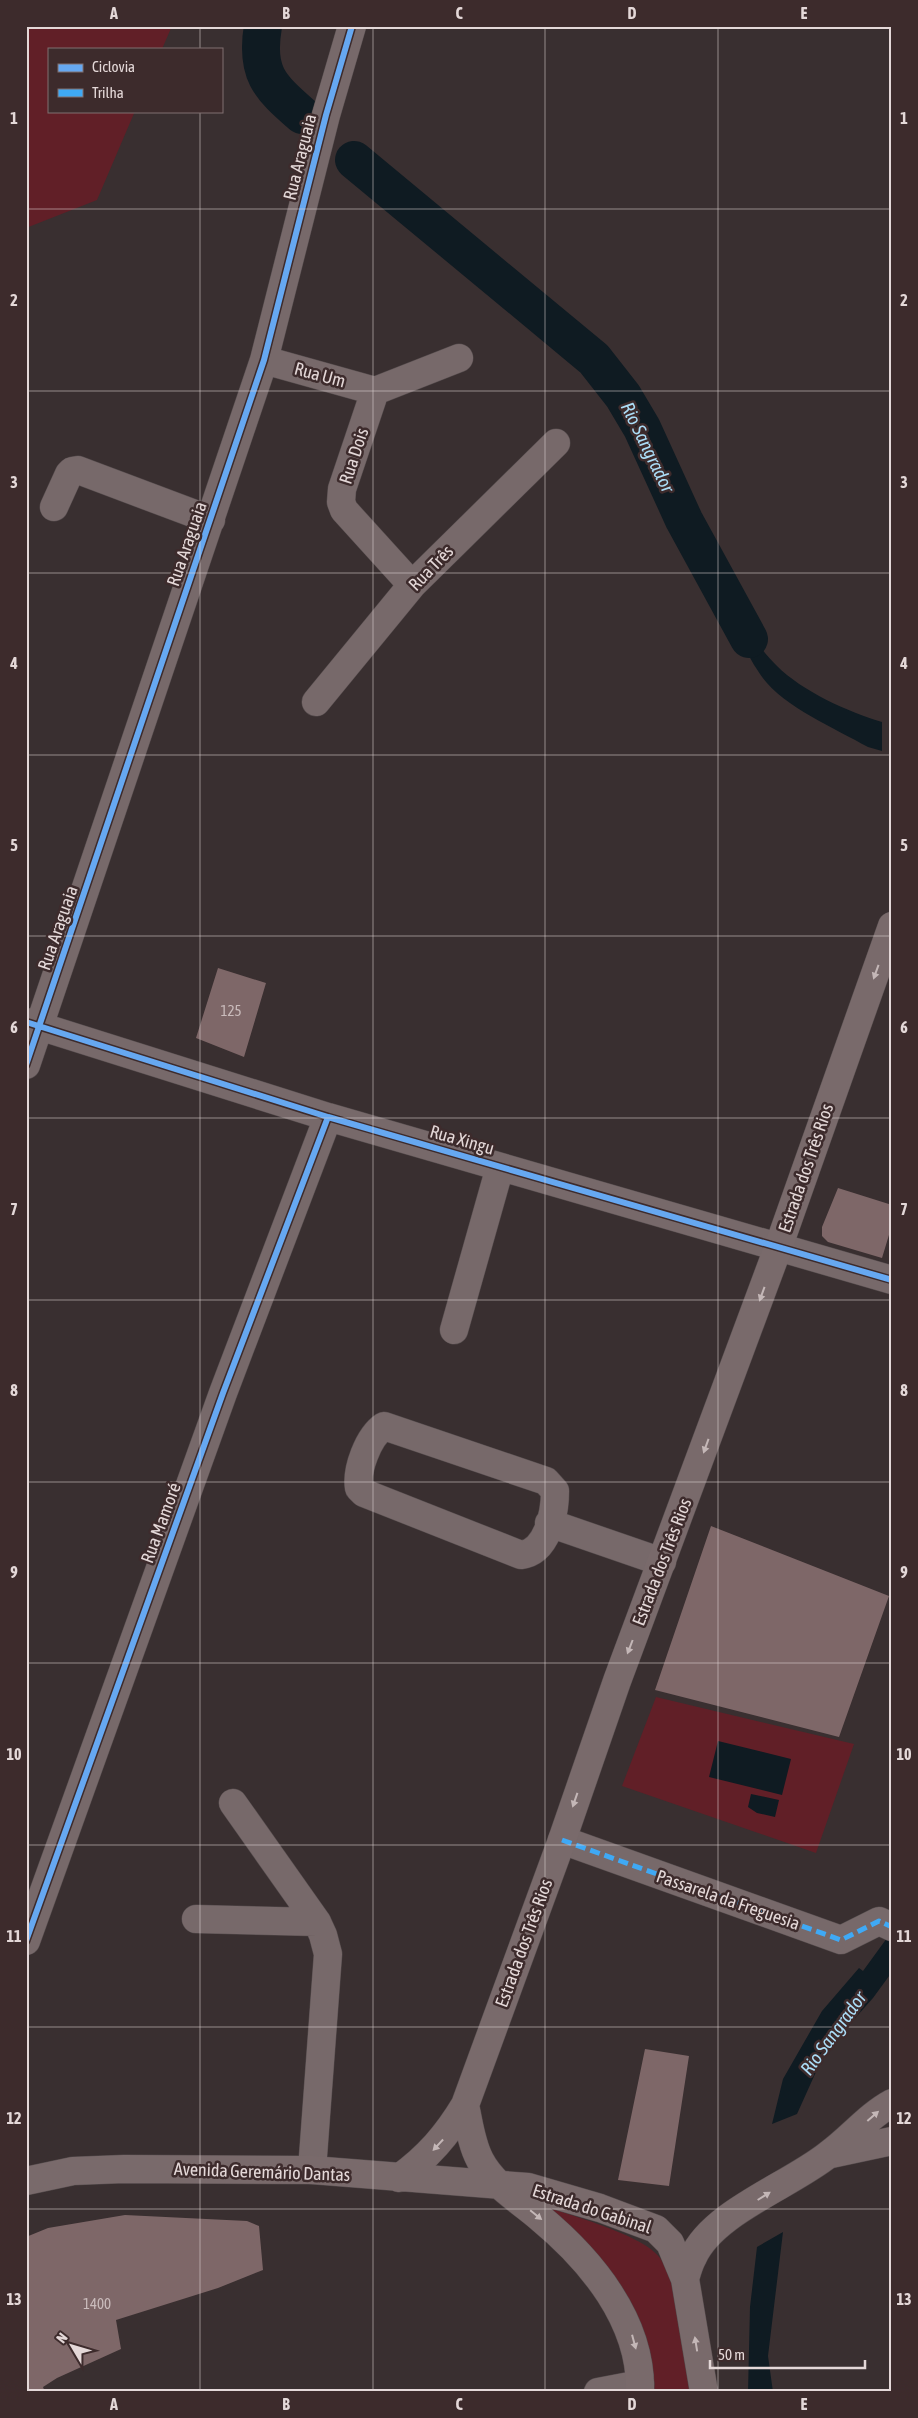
<svg xmlns="http://www.w3.org/2000/svg" width="918" height="2418" font-family="'Asap Condensed',sans-serif">
  <style>
    .green { fill: #611f27 }
    .water { fill: #0f1b22 }
    .lines { fill: none; stroke-linecap: round; stroke-linejoin: round }
    .river { stroke: #0f1b22; stroke-width: 38 }
    .building { fill: #7e6768 }
    .minor-casing { stroke: #544b4c; stroke-width: 29 }
    .major-casing { stroke: #544b4c; stroke-width: 29 }
    .minor { stroke: #77696a; stroke-width: 28 }
    .major { stroke: #796a6b; stroke-width: 28 }
    .quiet { stroke: #3fa9f5; stroke-width: 5; stroke-dasharray: 10 5; stroke-linecap: butt }
    .cycleway-casing { stroke: #3d2b2c; stroke-width: 9 }
    .cycleway { stroke: #66a8f1; stroke-width: 6 }
    .oneway { fill: #c4b7b7 }
    .grid { fill: none; stroke: #e4d8d8; stroke-width: 1; stroke-opacity: 0.55 }
    .labels { text-anchor: middle; stroke-width: 5; stroke-linejoin: round; paint-order: stroke }
    .number-label { font-size: 15px; fill: #cabcbc }
    .street-label { font-size: 18px; fill: #e4d8d8; stroke: #3d2b2c }
    .water-label { font-size: 19px; font-style: italic; fill: #abdcf6; stroke: #3d2b2c }
    .neatline { fill: none; stroke: #e4d8d8; stroke-width: 2 }
    .grid-label { font-size: 16px; text-anchor: middle; font-weight: bold; fill: #e4d8d8 }
  </style>
  <rect width="100%" height="100%" fill="#392f30"/>
  <path class="green" d="M26,26H172L162,49H49V111H135L97,200L26,228Z
    M656,1697L854,1744L816,1853L622,1786Z
    M542,2205C571,2216 644,2235 660,2258C679,2284 684,2358 690,2392H652L645,2342L624,2290L590,2249Z"/>
  <path class="water" d="M724,594C740,617 757,647 777,666C802,691 848,712 882,722V751L868,747C835,728 781,706 760,674C743,650 734,622 724,594Z
    M718,1741L791,1759L782,1795L709,1777Z
    M751,1794L779,1800L775,1817L757,1813L748,1807Z
    M887,1938L892,1940V1972L873,1998L833,2043L820,2063L797,2114L772,2124L783,2079L822,2011L859,1968L863,1971Z
    M783,2232L768,2356L773,2392H748L750,2307L757,2247Z"/>
  <g class="lines">
    <path class="river" d="M263,26C255,73 269,86 302,115
      M354,160L594,359L623,396L642,428L684,520L749,639"/>
  </g>
  <path class="building" d="M218,968L266,983L244,1057L196,1038Z
    M838,1188L892,1205V1225L882,1258L828,1242L822,1236V1227Z
    M711,1526L889,1596L839,1737L655,1690Z
    M645,2049L689,2056L669,2186L618,2180Z
    M125,2215L247,2221L259,2226L263,2270L218,2288L116,2320L121,2349L57,2378L43,2387L45,2392H26V2237L48,2228Z"/>
  <g class="lines">
    <g class="minor-casing">
      <path id="minor" d="M264,360L375,391
        M54,507L69,474L72,471L78,470L211,520
        M412,585L344,510L341,502L342,489L375,391L459,358
        M316,702L412,585L556,443
        M26,1022L328,1117L892,1280
        M26,1065L264,360L326,115L352,26
        M454,1330L500,1167
        M384,1426L546,1481L555,1491C555,1514 547,1552 521,1555L364,1493L359,1488C356,1470 368,1437 384,1426Z
        M549,1523L662,1562
        M233,1803L317,1922L323,1935L328,1954L312,2170
        M562,1840L841,1940L879,1921L892,1927
        M196,1919L317,1922
        M26,1941L223,1393L328,1117
        M598,2392L640,2384"/>
    </g>
    <g class="major-casing">
      <path id="major" d="M465,2105C469,2123 471,2143 480,2160C493,2185 518,2199 539,2217C591,2260 642,2321 640,2392
        M831,2154L892,2141
        M399,2178C428,2157 447,2135 465,2105L562,1840L617,1681L778,1248L892,926
        M26,2181L73,2171L124,2169L312,2170L528,2187L600,2208L656,2229L670,2243L685,2279L704,2392
        M685,2279C687,2272 689,2264 693,2257C713,2212 791,2185 829,2154C851,2138 868,2116 892,2103"/>
    </g>
    <use href="#minor" class="minor"/>
    <use href="#major" class="major"/>
    <path class="quiet" d="M562,1840L841,1940L879,1921L892,1927"/>
    <g class="cycleway-casing">
      <path id="cycleway" d="M26,1022L328,1117L892,1280
        M26,1065L264,360L326,115L352,26
        M26,1941L223,1393L328,1117"/>
    </g>
    <use href="#cycleway" class="cycleway"/>
  </g>
  <defs><path id="oneway-solid" d="M-6-.8H1V-3.2L6.5 0L1 3.2V.8H-6Z" transform="scale(1.25)"/></defs>
  <g class="oneway">
    <use href="#oneway-solid" transform="translate(876 972) rotate(110)"/>
    <use href="#oneway-solid" transform="translate(762 1294) rotate(110)"/>
    <use href="#oneway-solid" transform="translate(706 1446) rotate(110)"/>
    <use href="#oneway-solid" transform="translate(630 1647) rotate(111)"/>
    <use href="#oneway-solid" transform="translate(575 1800) rotate(109)"/>
    <use href="#oneway-solid" transform="translate(873 2116) rotate(-41)"/>
    <use href="#oneway-solid" transform="translate(438 2145) rotate(133)"/>
    <use href="#oneway-solid" transform="translate(764 2196) rotate(-32)"/>
    <use href="#oneway-solid" transform="translate(536 2215) rotate(39)"/>
    <use href="#oneway-solid" transform="translate(634 2342) rotate(75)"/>
    <use href="#oneway-solid" transform="translate(696 2344) rotate(-99)"/>
  </g>
  <path class="grid" d="M200,26V49M373,26V2392M545,26V2392M718,26V2392M200,111V2392M26,209H892M26,391H892M26,573H892M26,755H892M26,936H892M26,1118H892M26,1300H892M26,1482H892M26,1663H892M26,1845H892M26,2027H892M26,2209H892"/>
  <g class="labels">
    <g class="number-label">
      <text x="231" y="1016">125</text>
      <text x="97" y="2309">1400</text>
    </g>
    <g class="street-label">
      <text transform="translate(300 157) rotate(-76)" y="6">Rua Araguaia</text>
      <text transform="translate(320 375) rotate(15)" y="6">Rua Um</text>
      <text transform="translate(354 456) rotate(-72)" y="6">Rua Dois</text>
      <text transform="translate(187 544) rotate(-71)" y="6">Rua Araguaia</text>
      <text transform="translate(431 568) rotate(-46)" y="6">Rua Três</text>
      <text transform="translate(58 928) rotate(-71)" y="6">Rua Araguaia</text>
      <text transform="translate(462 1140) rotate(16)" y="6">Rua Xingu</text>
      <text transform="translate(806 1168) rotate(-71)" y="6">Estrada dos Três Rios</text>
      <text transform="translate(161 1523) rotate(-70)" y="6">Rua Mamoré</text>
      <text transform="translate(662 1562) rotate(-69)" y="6">Estrada dos Três Rios</text>
      <text transform="translate(728 1900) rotate(19)" y="6">Passarela da Freguesia</text>
      <text transform="translate(524 1943) rotate(-70)" y="6">Estrada dos Três Rios</text>
      <text transform="translate(262 2172) rotate(2)" y="6">Avenida Geremário Dantas</text>
      <text transform="translate(592 2209) rotate(18)" y="6">Estrada do Gabinal</text>
    </g>
    <g class="water-label">
      <text transform="translate(648 447) rotate(64)" y="7">Rio Sangrador</text>
      <text transform="translate(833 2033) rotate(-54)" y="7">Rio Sangrador</text>
    </g>
  </g>
  <rect width="918" height="2418" fill="none" stroke="#3d2b2c" stroke-width="55"/>
  <rect x="48" y="48" width="175" height="65" fill="#3d2b2c" stroke="#807071"/>
  <rect x="58" y="64" width="25" height="8" fill="#66a8f1" stroke="#807071"/>
  <text x="92" y="72" font-size="15" fill="#e4d8d8">Ciclovia</text>
  <rect x="58" y="89" width="25" height="8" fill="#3fa9f5" stroke="#807071"/>
  <text x="92" y="98" font-size="15" fill="#e4d8d8">Trilha</text>
  <g transform="translate(72 2346) rotate(308)" stroke="#3d2b2c" stroke-width="4" paint-order="stroke">
  <path d="M0-4L9 19L0 12L-9 19Z" fill="#e4d8d8"/>
  <text y="-8" font-size="14" font-weight="bold" text-anchor="middle" fill="#e4d8d8">N</text>
  </g>
  <path d="M710 2360v8h155v-8" fill="none" stroke="#e4d8d8" stroke-width="2.5"/>
  <text x="718" y="2360" font-size="15" fill="#e4d8d8" stroke="#3d2b2c" stroke-width="4" paint-order="stroke">50 m</text>
  <rect x="28" y="28" width="862" height="2362" class="neatline"/>
  <g class="grid-label">
    <text x="114" y="19">A</text>
    <text x="286" y="19">B</text>
    <text x="459" y="19">C</text>
    <text x="632" y="19">D</text>
    <text x="804" y="19">E</text>
    <text x="14" y="124">1</text>
    <text x="904" y="124">1</text>
    <text x="14" y="306">2</text>
    <text x="904" y="306">2</text>
    <text x="14" y="488">3</text>
    <text x="904" y="488">3</text>
    <text x="14" y="669">4</text>
    <text x="904" y="669">4</text>
    <text x="14" y="851">5</text>
    <text x="904" y="851">5</text>
    <text x="14" y="1033">6</text>
    <text x="904" y="1033">6</text>
    <text x="14" y="1215">7</text>
    <text x="904" y="1215">7</text>
    <text x="14" y="1396">8</text>
    <text x="904" y="1396">8</text>
    <text x="14" y="1578">9</text>
    <text x="904" y="1578">9</text>
    <text x="14" y="1760">10</text>
    <text x="904" y="1760">10</text>
    <text x="14" y="1942">11</text>
    <text x="904" y="1942">11</text>
    <text x="14" y="2124">12</text>
    <text x="904" y="2124">12</text>
    <text x="14" y="2305">13</text>
    <text x="904" y="2305">13</text>
    <text x="114" y="2410">A</text>
    <text x="286" y="2410">B</text>
    <text x="459" y="2410">C</text>
    <text x="632" y="2410">D</text>
    <text x="804" y="2410">E</text>
  </g>
</svg>
